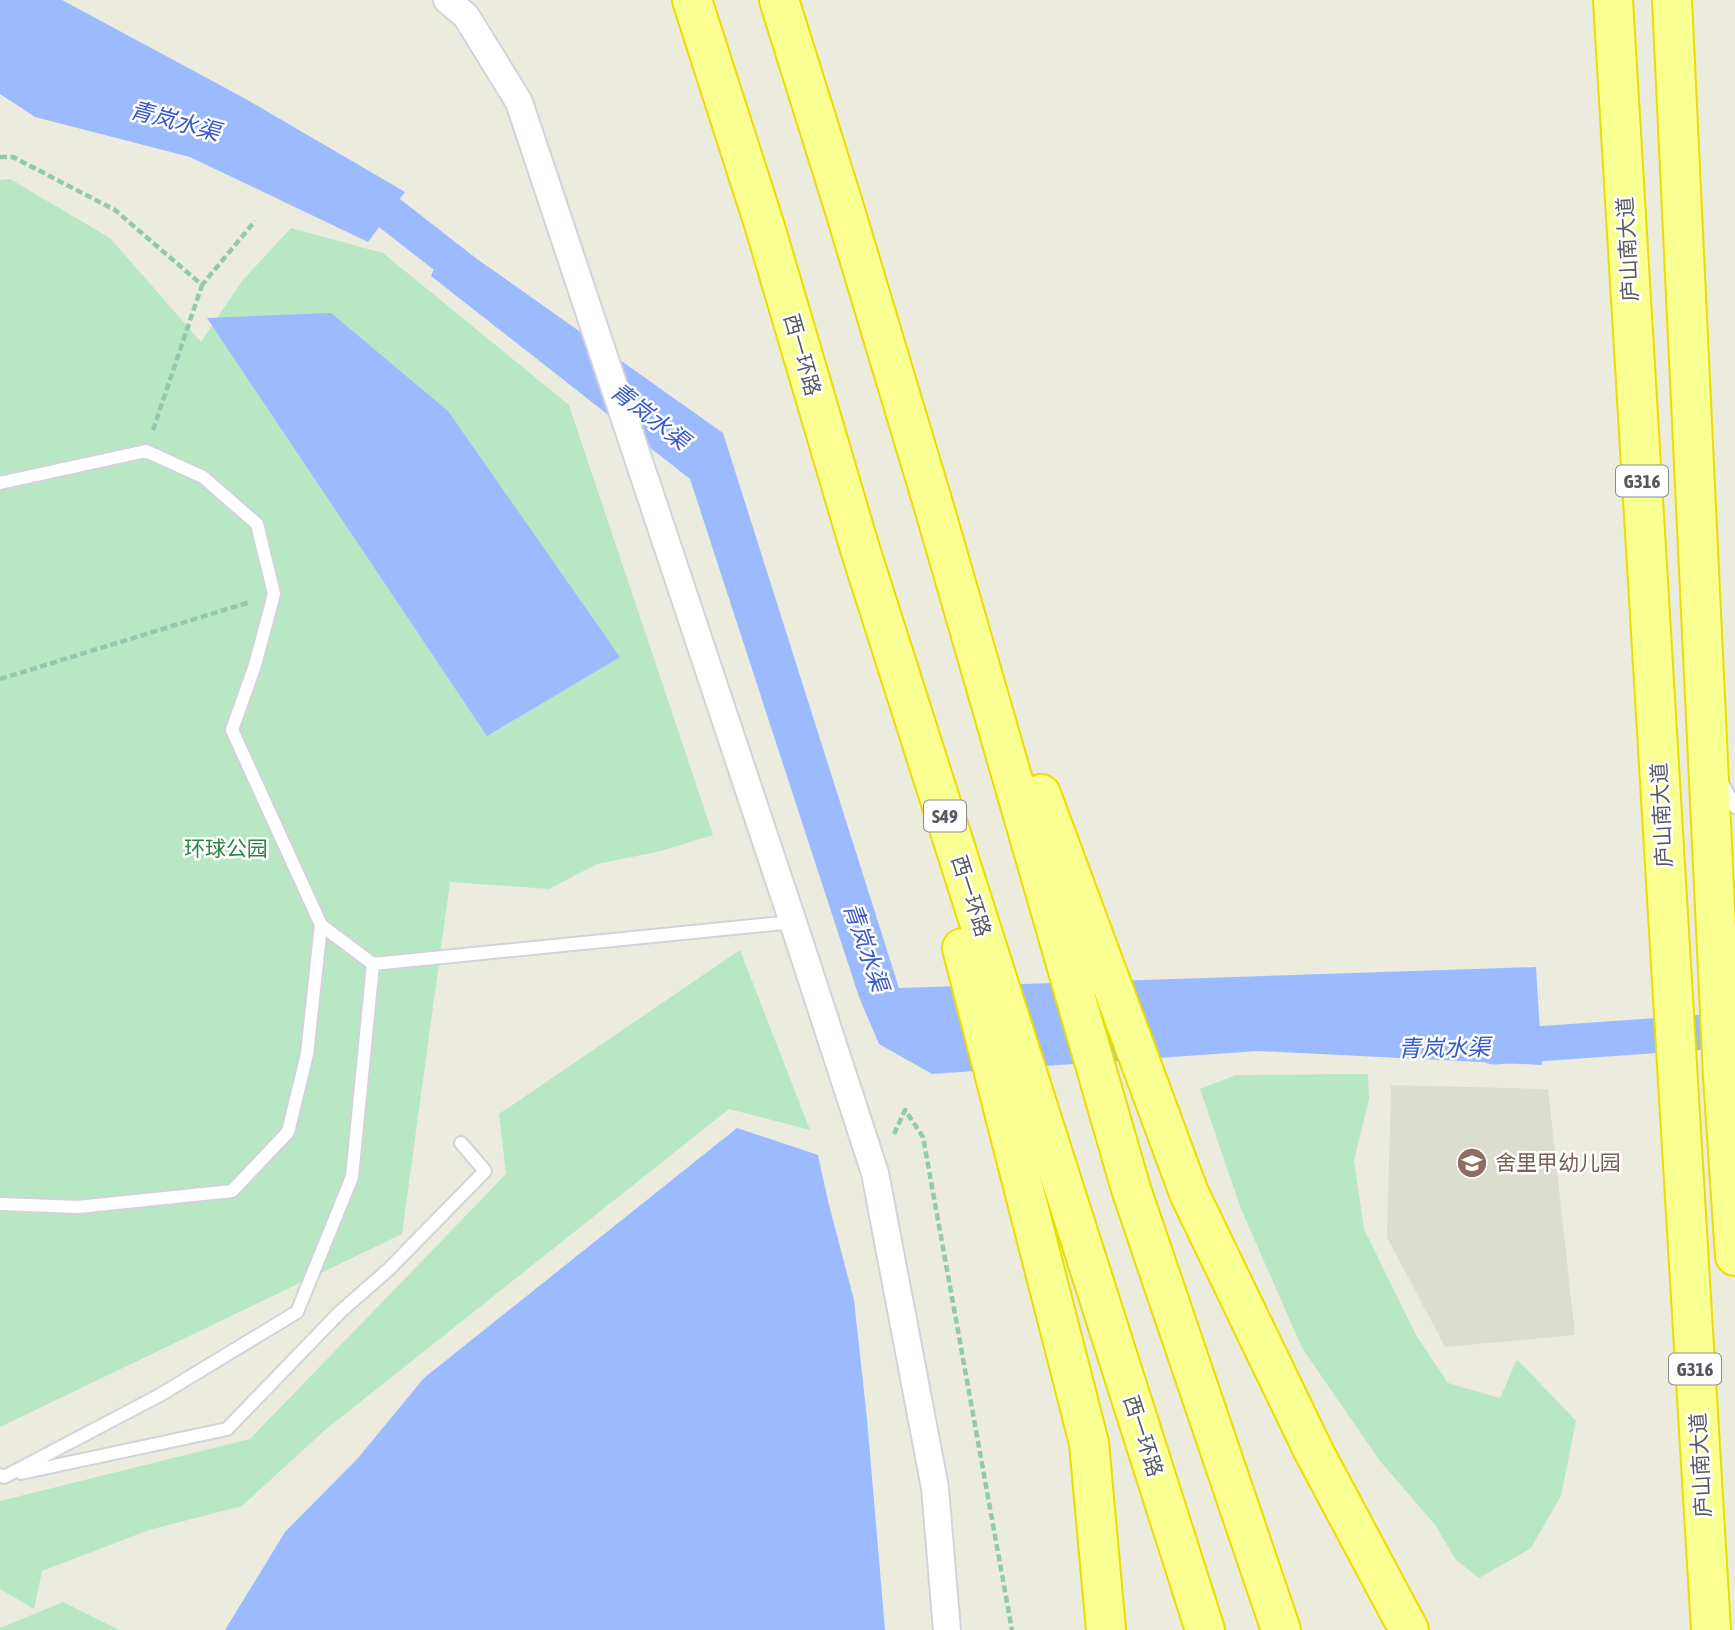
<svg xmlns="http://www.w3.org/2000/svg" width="1735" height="1630" font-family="'Asap Condensed','Noto Sans SC',sans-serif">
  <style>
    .education { fill: #dbddcd }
    .green { fill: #b8e7c4 }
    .water { fill: #9bbaff }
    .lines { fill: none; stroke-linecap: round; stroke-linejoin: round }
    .canal { stroke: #9bbaff; stroke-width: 35 }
    .service-casing { stroke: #d2d2da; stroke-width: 16 }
    .minor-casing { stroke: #d2d2da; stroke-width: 30 }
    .trunk-casing { stroke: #eadd00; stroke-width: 42 }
    .path { stroke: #91c8ae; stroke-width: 4.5; stroke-dasharray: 7 3.5; stroke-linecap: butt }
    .service { stroke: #fff; stroke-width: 12 }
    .minor { stroke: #fff; stroke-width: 26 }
    .trunk { stroke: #faff91; stroke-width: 38 }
    .labels { text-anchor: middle; stroke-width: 5; stroke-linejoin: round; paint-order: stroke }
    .shield { fill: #fff; stroke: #898b90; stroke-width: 2 }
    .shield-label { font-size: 19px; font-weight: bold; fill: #575961 }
    .street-label { font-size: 21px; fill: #575961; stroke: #fff }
    .park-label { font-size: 21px; fill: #2d8347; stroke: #fff }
    .education-label { font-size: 21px; fill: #785e54; stroke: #fff; text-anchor: start }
    .water-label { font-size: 23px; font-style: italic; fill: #3658cb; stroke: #fff }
  </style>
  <rect width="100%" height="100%" fill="#ececde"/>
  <path class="education" d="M1391,1085L1548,1089L1575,1335L1445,1347L1387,1237Z"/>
  <path class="green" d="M10,179L110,238L201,342L242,281L291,228L383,253L569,405L713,835L661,851L597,864L549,889L450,882L402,1234L0,1427V180Z
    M740,950L810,1130L729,1109L325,1430L242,1506L149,1530L42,1571L34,1609L0,1589V1501L250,1439L506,1174L499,1114Z
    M1368,1074L1369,1099L1354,1161L1364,1229L1416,1335L1448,1383L1500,1398L1517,1359L1576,1421L1561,1496L1531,1548L1479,1578L1456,1560L1436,1526L1380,1461L1302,1348L1241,1209L1200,1089L1236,1075Z
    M63,1602L119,1630H0V1628Z"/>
  <path class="water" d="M0,0H62L244,98L405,192L368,242L190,157L35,117L0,94Z
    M446,237L723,433L899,988L1536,967L1542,1065L1258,1051L932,1074L879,1044L859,997L690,479L431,276Z
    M331,313L448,411L620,657L487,736L207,318Z
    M737,1128L818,1155L828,1201L854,1300L867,1419L885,1630H225L285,1532L358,1458L424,1378Z"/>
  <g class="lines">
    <path class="canal" d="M351,183L478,282
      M1494,1047L1735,1030"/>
    <g class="service-casing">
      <path id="service" d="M0,483L146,451L203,477L257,524L274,594L255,665L232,730L321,925
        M1722,783L1735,807
        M0,1204L78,1207L232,1191L288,1132L307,1054L321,925L373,964
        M21,1473L227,1429L340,1312L389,1269L485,1171L461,1143
        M0,1475L4,1477L160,1395L297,1312L352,1177L373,964L793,922"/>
    </g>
    <g class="minor-casing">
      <path id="minor" d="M447,0L466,16L519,102L793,922L875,1173L935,1488L947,1630"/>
    </g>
    <g class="trunk-casing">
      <path id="trunk" d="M692,0L765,227L860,549L1205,1630
        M779,0L843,204L934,507L1131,1189L1281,1630
        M1613,0L1711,1630
        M1672,0L1723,1077L1735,1256
        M1041,794L1189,1193L1314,1452L1409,1630
        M962,948L1089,1443L1106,1630"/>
    </g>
    <path class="path" d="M0,157H13L115,210L202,285L255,221
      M153,430L202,285
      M0,679L250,602
      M894,1134L905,1110L923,1137L1012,1630"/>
    <use href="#service" class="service"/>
    <use href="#minor" class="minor"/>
    <use href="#trunk" class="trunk"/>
  </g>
  <defs>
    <g id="school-disc" transform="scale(1.575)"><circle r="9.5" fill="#8d6e63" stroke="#fff"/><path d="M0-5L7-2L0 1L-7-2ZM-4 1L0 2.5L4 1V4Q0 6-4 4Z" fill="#fff"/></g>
  </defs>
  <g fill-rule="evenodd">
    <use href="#school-disc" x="1472" y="1163"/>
  </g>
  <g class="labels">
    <g class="shield">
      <rect x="1616" y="465.5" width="52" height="31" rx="5"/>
      <rect x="924" y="800.5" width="42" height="31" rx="5"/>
      <rect x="1669" y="1353.5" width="52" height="31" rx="5"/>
    </g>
    <g class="shield-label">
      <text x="1642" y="488">G316</text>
      <text x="945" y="823">S49</text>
      <text x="1695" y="1376">G316</text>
    </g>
    <g class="street-label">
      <text transform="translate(1628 249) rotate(-93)" y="7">庐山南大道</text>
      <text transform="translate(802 355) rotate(74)" y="7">西一环路</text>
      <text transform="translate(1662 815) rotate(-93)" y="7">庐山南大道</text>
      <text transform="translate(971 896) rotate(72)" y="7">西一环路</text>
      <text transform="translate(1143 1436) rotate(72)" y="7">西一环路</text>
      <text transform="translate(1701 1465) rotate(-93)" y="7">庐山南大道</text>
    </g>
    <g class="park-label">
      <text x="226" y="856">环球公园</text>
    </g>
    <g class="education-label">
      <text x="1495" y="1170">舍里甲幼儿园</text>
    </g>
    <g class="water-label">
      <text transform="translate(175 121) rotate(15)" y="8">青岚水渠</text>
      <text transform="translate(650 416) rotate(38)" y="8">青岚水渠</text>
      <text transform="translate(866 947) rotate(71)" y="8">青岚水渠</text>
      <text transform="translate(1444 1048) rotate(-1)" y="8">青岚水渠</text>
    </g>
  </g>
</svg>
